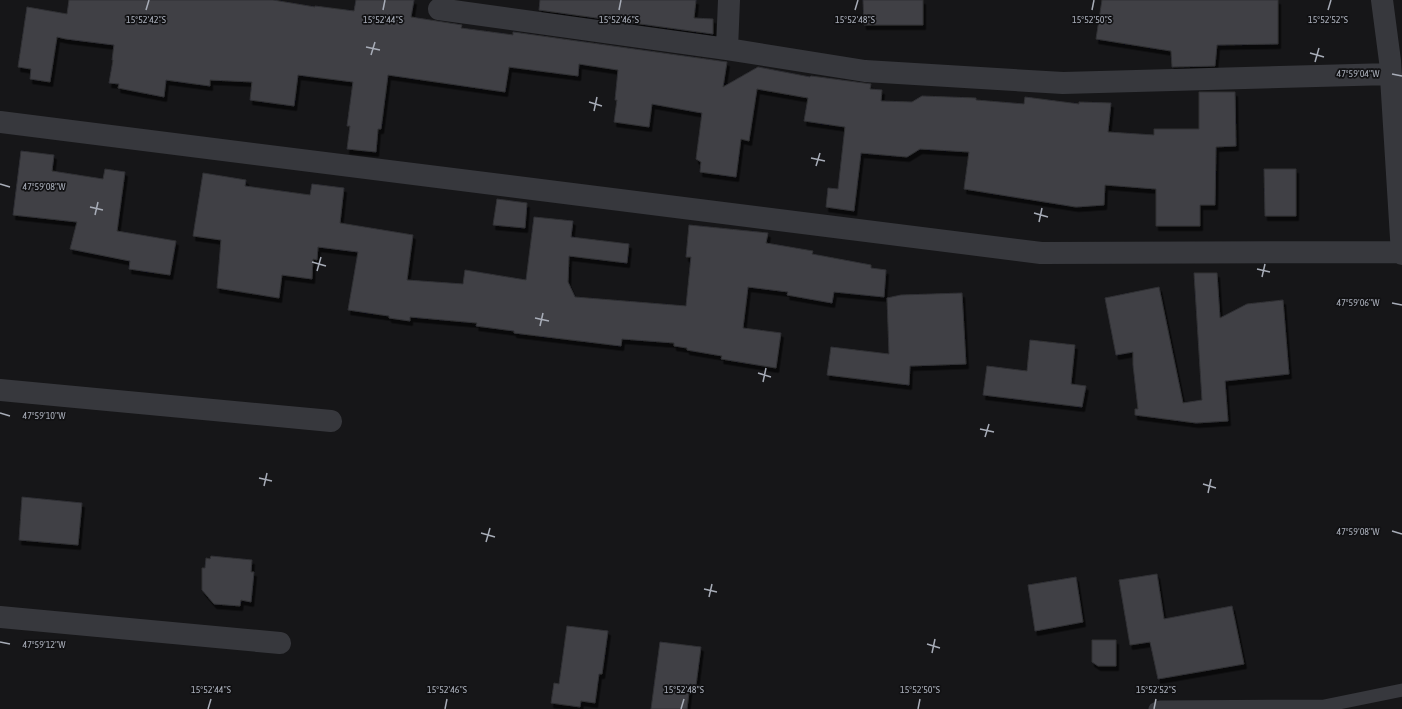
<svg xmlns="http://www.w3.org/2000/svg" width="1402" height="709" font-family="'Asap Condensed',sans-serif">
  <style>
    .building { fill: #404145; stroke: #303034; filter: url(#shadow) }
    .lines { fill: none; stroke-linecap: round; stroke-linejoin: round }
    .service { stroke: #37383d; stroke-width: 13 }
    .minor { stroke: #37383d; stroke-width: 22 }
    .ticks { fill: none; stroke: #a8adb8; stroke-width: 1.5 }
    .ticks-label { font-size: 10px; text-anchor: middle; fill: #a8adb8; stroke: #111113; stroke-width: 3.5; stroke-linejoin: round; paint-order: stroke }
  </style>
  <defs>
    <filter id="shadow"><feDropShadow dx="2.5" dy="4.5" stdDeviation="0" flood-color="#0009"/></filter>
  </defs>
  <rect width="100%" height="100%" fill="#161618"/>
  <path class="building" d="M69,0H273L315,7V6L354,11L356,0H414L411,17L462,25L461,28L513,35V32L727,62L723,87L758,67L810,77L811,76L871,84L870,89L882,90L881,101L912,102L922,96L976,98V100L1024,104L1025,97L1079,104V102L1111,103L1108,132L1154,135V129H1199V92H1235L1236,146L1216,147L1215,205H1200V226H1156V189L1105,185L1104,205L1076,207L964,189L969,152L920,149L907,157L861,153L854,211L826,207L828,188L838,189L845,127L804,121L808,98L757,89L749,141L741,139L736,177L700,172L701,162L696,159L702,113L652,104L649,127L614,122L617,100H615L618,70L579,64L578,76L509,67L505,92L388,75L381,129H378L376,152L347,149L350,126H347L353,82L298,75L294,106L250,100L252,82L210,80V86L166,80L164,97L118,88L119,84L109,83L113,60H112L114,45L66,39L57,37L50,82L30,79L31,69L18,67L27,7L67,14Z
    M540,0H696L694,18L713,19V34L539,10Z
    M863,0H923V25H864Z
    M1102,0H1278V44L1217,45L1215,66L1172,67L1171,51L1096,39Z
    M21,151L54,155L52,171L103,179L105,169L125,172L117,231L176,241L170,275L129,269L130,261L70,249L77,222L13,215Z
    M1264,169H1296V216H1265Z
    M203,173L246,180L245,186L310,195L312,184L344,188L340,223L413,235L407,280L463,284L465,270L526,280L534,217L573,221L571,237L629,244L627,263L569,256L568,282L575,297L686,306L691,257H686L689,225L768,233L766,243L813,251L812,254L871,265V268L886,270L884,297L834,292L832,303L787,295L788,292L748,287L743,328L781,333L776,368L721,359L722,356L687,350V348L674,346V343L622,339L621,346L514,333V331L476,326L477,323L410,317V321L389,318V316L348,310L358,252L318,247L317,260L313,259L312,279L282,275L279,298L217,288L221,240L193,236Z
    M497,199L527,203L525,228L493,225Z
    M1194,273H1217L1220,318L1247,304L1283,300L1289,374L1225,381L1228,421L1196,423L1135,415V409H1138L1133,365V352L1116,355L1105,298L1159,287L1183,403L1202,400Z
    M962,293L966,364L910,366L909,385L827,375L831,347L889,354L887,298L901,295Z
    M1030,340L1075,345L1071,384L1086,386L1082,407L983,395L987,366L1027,371Z
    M22,497L82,503L78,545L19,540Z
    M211,556L252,560L251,572H254L251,602L241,600L240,606L214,604L202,590V568H205L206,558L210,559Z
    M1157,574L1164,619L1232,606L1244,664L1158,679L1150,642L1130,645L1119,580Z
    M1076,577L1083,622L1035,631L1028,585Z
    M567,626L608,631L602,674H599L595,703L581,701L580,707L551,703L554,683L559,684Z
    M1092,640H1116V666H1098L1092,662Z
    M660,642L701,647L696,685L690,684L687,709H651Z"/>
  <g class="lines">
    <path class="service" d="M1155,709L1160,707L1324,706L1402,690"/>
    <path class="minor" d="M1382,0L1390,61L1402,254
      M439,9L727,49L865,71L1063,83L1391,74
      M727,49L729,0
      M0,122L1041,253L1402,252
      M0,390L331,421
      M0,617L280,643"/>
  </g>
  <path class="ticks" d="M146,10L149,0M383,10L385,0M619,10L621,0M855,10L858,0M1092,10L1094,0M1328,10L1331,0M366,47L380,50M1310,53L1324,57M371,55L375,42M1315,62L1319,48M1392,74L1402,76M589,102L602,106M594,111L597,97M811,158L825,161M816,166L820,153M0,184L10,187M90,207L103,210M1034,213L1048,217M95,215L98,202M1039,222L1042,208M312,262L326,266M1257,269L1270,272M317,271L321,257M1262,277L1265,264M1392,303L1402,305M535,318L549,321M540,326L543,313M758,373L771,377M763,382L766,368M0,413L10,416M980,429L994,432M985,437L989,424M259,478L272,481M1203,484L1216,488M264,486L267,473M1208,493L1211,479M1392,531L1402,534M481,533L495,537M486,542L490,528M704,589L717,592M709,597L712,584M0,642L10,644M927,644L940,648M932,653L935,639M208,709L211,699M445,709L447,699M681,709L684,699M918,709L920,699M1154,709L1156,699"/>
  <g class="ticks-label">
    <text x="146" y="23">15°52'42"S</text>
    <text x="383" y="23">15°52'44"S</text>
    <text x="619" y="23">15°52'46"S</text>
    <text x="855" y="23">15°52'48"S</text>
    <text x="1092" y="23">15°52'50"S</text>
    <text x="1328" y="23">15°52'52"S</text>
    <text x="1358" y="77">47°59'04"W</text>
    <text x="44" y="190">47°59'08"W</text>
    <text x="1358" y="306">47°59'06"W</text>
    <text x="44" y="419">47°59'10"W</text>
    <text x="1358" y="535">47°59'08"W</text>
    <text x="44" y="648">47°59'12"W</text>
    <text x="211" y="693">15°52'44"S</text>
    <text x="447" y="693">15°52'46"S</text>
    <text x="684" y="693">15°52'48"S</text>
    <text x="920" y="693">15°52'50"S</text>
    <text x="1156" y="693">15°52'52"S</text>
  </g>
</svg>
